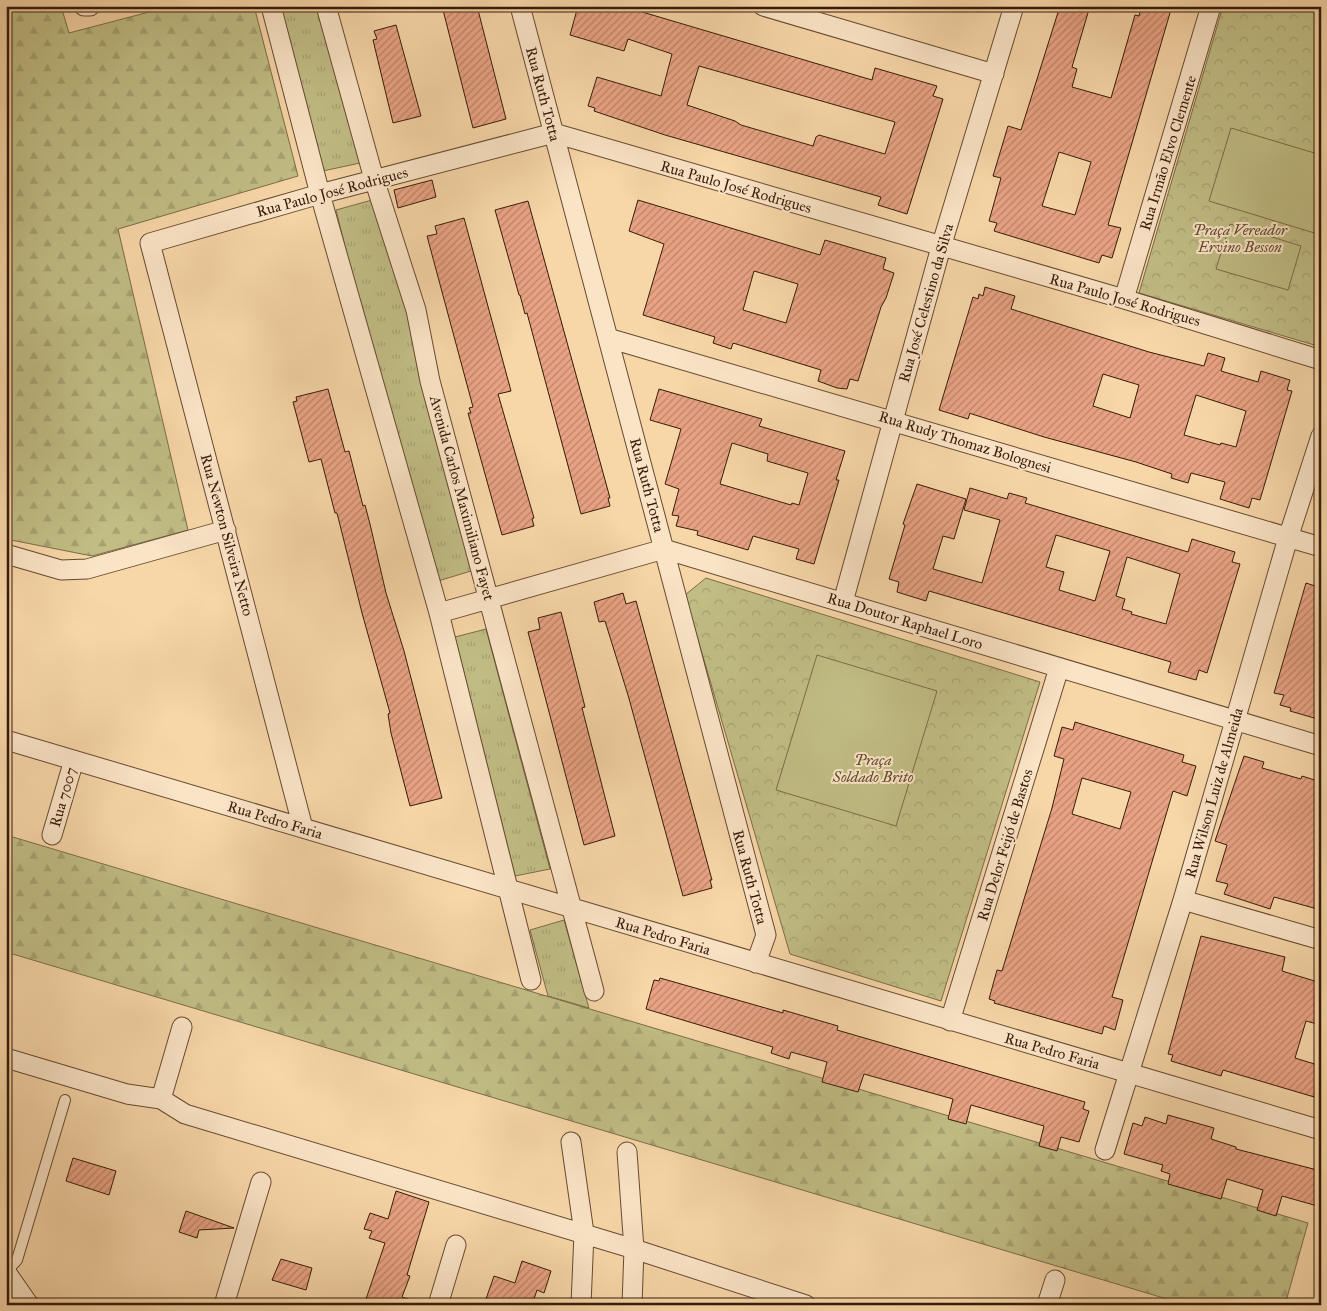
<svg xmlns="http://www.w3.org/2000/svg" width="1327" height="1311" font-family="'IM FELL Great Primer',serif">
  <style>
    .grass { fill: url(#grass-tufts); stroke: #7c6c48 }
    .forest { fill: url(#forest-firs); stroke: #7c6c48 }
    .park { fill: url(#park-crowns); stroke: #7c6c48 }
    .garden { fill: #c1bd85; stroke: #7c6c48 }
    .building { fill: url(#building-hatch); stroke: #361b0a; fill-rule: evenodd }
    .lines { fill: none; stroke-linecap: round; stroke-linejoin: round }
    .lane-casing { stroke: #664a32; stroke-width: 12 }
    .street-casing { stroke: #664a32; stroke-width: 21 }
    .lane { stroke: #fae4c6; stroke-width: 10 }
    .street { stroke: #fae4c6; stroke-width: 19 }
    .labels { text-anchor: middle; stroke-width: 4; stroke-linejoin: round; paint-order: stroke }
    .street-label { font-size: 15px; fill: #361b0a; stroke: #fae4c6 }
    .park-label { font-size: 15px; font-style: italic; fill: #604c2f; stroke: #fae4c6 }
  </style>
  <defs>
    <pattern id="grass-tufts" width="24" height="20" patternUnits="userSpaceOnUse" patternTransform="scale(1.25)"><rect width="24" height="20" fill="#c1bd85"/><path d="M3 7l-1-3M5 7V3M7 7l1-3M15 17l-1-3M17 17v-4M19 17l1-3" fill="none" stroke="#a6a272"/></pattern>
    <pattern id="forest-firs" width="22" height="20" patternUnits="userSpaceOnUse" patternTransform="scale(1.25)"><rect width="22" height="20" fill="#c1bd85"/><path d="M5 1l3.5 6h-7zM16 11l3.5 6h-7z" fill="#a6a272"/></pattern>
    <pattern id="park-crowns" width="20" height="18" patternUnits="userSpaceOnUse" patternTransform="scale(1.25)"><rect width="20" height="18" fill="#c1bd85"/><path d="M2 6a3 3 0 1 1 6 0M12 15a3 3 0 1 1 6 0" fill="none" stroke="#a6a272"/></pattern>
    <pattern id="building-hatch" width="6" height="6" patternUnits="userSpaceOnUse" patternTransform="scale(1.25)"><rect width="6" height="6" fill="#e9a384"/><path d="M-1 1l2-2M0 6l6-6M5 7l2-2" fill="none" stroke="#be846a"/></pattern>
  </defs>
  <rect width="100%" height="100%" fill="#f7d6a8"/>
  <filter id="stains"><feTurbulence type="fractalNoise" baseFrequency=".004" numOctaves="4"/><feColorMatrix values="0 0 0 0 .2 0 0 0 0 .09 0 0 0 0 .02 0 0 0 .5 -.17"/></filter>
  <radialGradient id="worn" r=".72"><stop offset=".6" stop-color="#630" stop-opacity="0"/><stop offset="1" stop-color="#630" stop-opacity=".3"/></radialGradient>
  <path class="grass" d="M279,6H317L360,163L323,171Z
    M372,200L408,309L471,571L438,581L369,343L336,210Z
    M486,629L550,869L515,876L455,637Z
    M564,920L589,1008L548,996L530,930Z"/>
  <path class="forest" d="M6,6H61L69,33L172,6H254L298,176L118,229L188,530L92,556L6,539Z
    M6,835L1308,1223L1285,1305H1187L6,952Z"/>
  <path class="park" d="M1223,6H1321V347L1139,293Z
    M706,578L1040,682L941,1001L790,954L685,595Z"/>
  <path class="garden" d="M1231,128L1321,155V235L1209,201Z
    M1230,224L1301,246L1288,290L1216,269Z
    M817,655L937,691L896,826L776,790Z"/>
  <path class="building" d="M442,6H477L506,119L473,128Z
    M578,6H622L872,80L875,68L937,86L933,96L943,99L907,214L878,205L881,197L665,135L594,111L595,108L588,106L597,77L661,96L672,54L628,39L624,51L570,35ZM699,66L895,122L885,154L819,135L816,137L813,146L741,125L735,121L687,105Z
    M1060,6H1090L1072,67L1077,69L1072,87L1111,98L1135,15L1139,16L1141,6H1172L1108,225L1121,228L1112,258L1102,255L1099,263L994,231L997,223L989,221L1001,178L993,176L1008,126L1021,130ZM1059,152L1091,162L1075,215L1042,206Z
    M396,25L421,116L393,123L373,40L377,39L374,31Z
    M432,180L436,197L398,208L394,190Z
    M638,200L820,255L825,240L886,258L883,269L894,273L886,298L881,307L858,381L850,379L847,389L837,388L818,381L821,370L733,343L731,349L713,343L715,337L643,315L664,244L629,231ZM754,271L798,284L786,323L743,310Z
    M528,201L610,498H608L610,506L581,514L527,313L525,314L520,295H519L495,210Z
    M464,218L511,391L498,394L534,518L532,519L534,526L502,535L468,413H471L469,408L473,407L427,236L437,234L435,226Z
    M985,287L1015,296L1011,309L1149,352L1204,366L1208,353L1225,358L1221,371L1258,382L1261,371L1290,380L1287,390L1292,391L1260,500L1252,498L1249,508L1220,499L1225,482L1191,473L1188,483L1171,478L1172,474L1136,462L1044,437L972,414L970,413L968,419L939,410L973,297L978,299L979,294L983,296ZM1103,374L1139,385L1130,418L1093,406ZM1196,395L1246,411L1236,447L1221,443L1220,445L1184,435Z
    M328,389L345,452L349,451L363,506L365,505L370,524L386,593L404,651L442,798L410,806L391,733L388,714L390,713L362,613L337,513H335L321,459L309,462L293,402L297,401L296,397Z
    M659,389L762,419L759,426L845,451L836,480H839L814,564L796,559L799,549L753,536L748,550L697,535L698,531L676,526L679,516L672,515L679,489L665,484L681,429L650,420ZM732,443L768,454L767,461L808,473L799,505L792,503L791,505L720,484Z
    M917,484L966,499L954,539L943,536L933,569L982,583L1000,520L964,510L970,488L1007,499L1009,493L1027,498L1025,503L1188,552L1192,539L1235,552L1232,562L1240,564L1207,673L1199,670L1196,680L1168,672L1171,662L929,591L926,601L897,592L899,582L889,579L905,525L903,524ZM1056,535L1110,551L1095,601L1059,590L1064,572L1046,567ZM1127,557L1180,574L1166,624L1131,614L1132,612L1122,609L1125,599L1116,596Z
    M1306,583L1321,588V720L1290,711L1291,708L1280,705L1284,695L1274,693Z
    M623,593L626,604L636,601L712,880H710L712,888L683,896L628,695L605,621L599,622L594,602Z
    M561,612L585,707L582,708L615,836L584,845L528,632L540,629L538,618Z
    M1075,722L1184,755L1182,762L1196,766L1187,796L1173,791L1112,997L1123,1000L1115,1030L1104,1026L1102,1034L994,1003L995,1001L989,999L997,970L1002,971L1052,808L1064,759L1054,756L1062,727L1073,730ZM1082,778L1131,792L1120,829L1072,814Z
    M1244,756L1264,762L1262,768L1301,779L1302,776L1321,782V910L1274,897L1270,909L1224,894L1228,884L1216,881L1227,845L1215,841Z
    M1201,936L1285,957L1282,971L1321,983V1025L1306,1021L1295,1058L1321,1066V1099L1223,1070L1221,1076L1171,1061L1173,1055L1168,1054Z
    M660,978L783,1013V1010L838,1026L837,1030L1085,1102L1083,1109L1089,1111L1079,1142L1061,1137L1057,1151L1039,1146L1044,1126L971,1105L966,1124L948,1119L953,1099L864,1074L858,1092L822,1082L827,1062L791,1052L789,1059L771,1053L773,1047L646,1009L654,980L659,981Z
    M1168,1115L1214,1128L1211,1139L1236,1147V1149L1321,1171V1207L1282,1196L1276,1216L1257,1210L1263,1190L1227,1179L1221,1199L1168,1184L1170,1174L1161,1171L1163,1165L1124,1154L1133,1123L1142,1126L1145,1117L1166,1124Z
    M73,1158L116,1171L109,1195L66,1181Z
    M396,1191L429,1202L407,1275L410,1276L402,1297L414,1301V1305H364L385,1243L369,1238L372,1231L364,1229L370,1213L388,1219Z
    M186,1211L234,1228L199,1230L197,1238L179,1232Z
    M281,1259L312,1268L306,1290L272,1280Z
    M522,1261L551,1271L544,1293L537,1290L532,1305H505L486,1299L494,1276L515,1283Z"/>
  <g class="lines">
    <g class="lane-casing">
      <path id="lane" d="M6,1272L17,1260L65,1100"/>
    </g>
    <g class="street-casing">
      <path id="street" d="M84,6H90
        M271,6L320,194L439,613L531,980
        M326,6L374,179L416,310L430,381L594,991
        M520,6L766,935L756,963
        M763,6L994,74
        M1124,299L1211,6
        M608,338L1321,547
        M6,554L61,570L87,569L226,530
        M843,602L941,247L1014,6
        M439,613L664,549L1321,746
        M6,740L1321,1130
        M303,828L150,243L320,194L554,133L1124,299L1321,360
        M52,835L74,760
        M1183,900L1321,940
        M950,1021L1059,668
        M6,1058L127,1094L161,1099L185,1114L634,1249L806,1305
        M161,1099L182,1027
        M571,1142L584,1233L581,1305
        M1105,1150L1183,900L1288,538L1321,436
        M627,1152L634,1249L632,1305
        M6,1272L29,1305
        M224,1305L261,1182
        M438,1305L456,1245
        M1047,1305L1055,1280"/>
    </g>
    <use href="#lane" class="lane"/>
    <use href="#street" class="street"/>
  </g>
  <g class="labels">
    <g class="street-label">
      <text transform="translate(543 94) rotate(75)" y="5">Rua Ruth Totta</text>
      <text transform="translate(1168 153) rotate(-73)" y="5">Rua Irmão Elvo Clemente</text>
      <text transform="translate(736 187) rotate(16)" y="5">Rua Paulo José Rodrigues</text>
      <text transform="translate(332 192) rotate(-15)" y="5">Rua Paulo José Rodrigues</text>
      <text transform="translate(1125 300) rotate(16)" y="5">Rua Paulo José Rodrigues</text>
      <text transform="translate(926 303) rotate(-74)" y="5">Rua José Celestino da Silva</text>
      <text transform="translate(965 442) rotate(17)" y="5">Rua Rudy Thomaz Bolognesi</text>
      <text transform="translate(647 485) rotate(75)" y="5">Rua Ruth Totta</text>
      <text transform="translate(462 498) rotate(75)" y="5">Avenida Carlos Maximiliano Fayet</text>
      <text transform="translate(227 535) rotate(75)" y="5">Rua Newton Silveira Netto</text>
      <text transform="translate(905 621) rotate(17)" y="5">Rua Doutor Raphael Loro</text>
      <text transform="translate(1214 793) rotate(-74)" y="5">Rua Wilson Luiz de Almeida</text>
      <text transform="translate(63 797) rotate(-74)" y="5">Rua 7007</text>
      <text transform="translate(275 820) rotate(17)" y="5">Rua Pedro Faria</text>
      <text transform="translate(1005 845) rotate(-73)" y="5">Rua Delor Feijó de Bastos</text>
      <text transform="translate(750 877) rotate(75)" y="5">Rua Ruth Totta</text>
      <text transform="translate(663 936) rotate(17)" y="5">Rua Pedro Faria</text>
      <text transform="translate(1052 1051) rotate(16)" y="5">Rua Pedro Faria</text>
    </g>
    <g class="park-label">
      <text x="1240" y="235">Praça Vereador<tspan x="1240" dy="17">Ervino Besson</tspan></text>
      <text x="873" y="765">Praça<tspan x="873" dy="17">Soldado Brito</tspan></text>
    </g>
  </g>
  <rect width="1327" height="1311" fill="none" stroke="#f7d6a8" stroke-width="25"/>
  <rect x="8" y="8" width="1312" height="1296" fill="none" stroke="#361b0a" stroke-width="2.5"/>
  <rect x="12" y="12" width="1302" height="1286" fill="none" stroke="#361b0a"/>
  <rect width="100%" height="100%" filter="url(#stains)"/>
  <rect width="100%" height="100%" fill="url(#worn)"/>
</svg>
